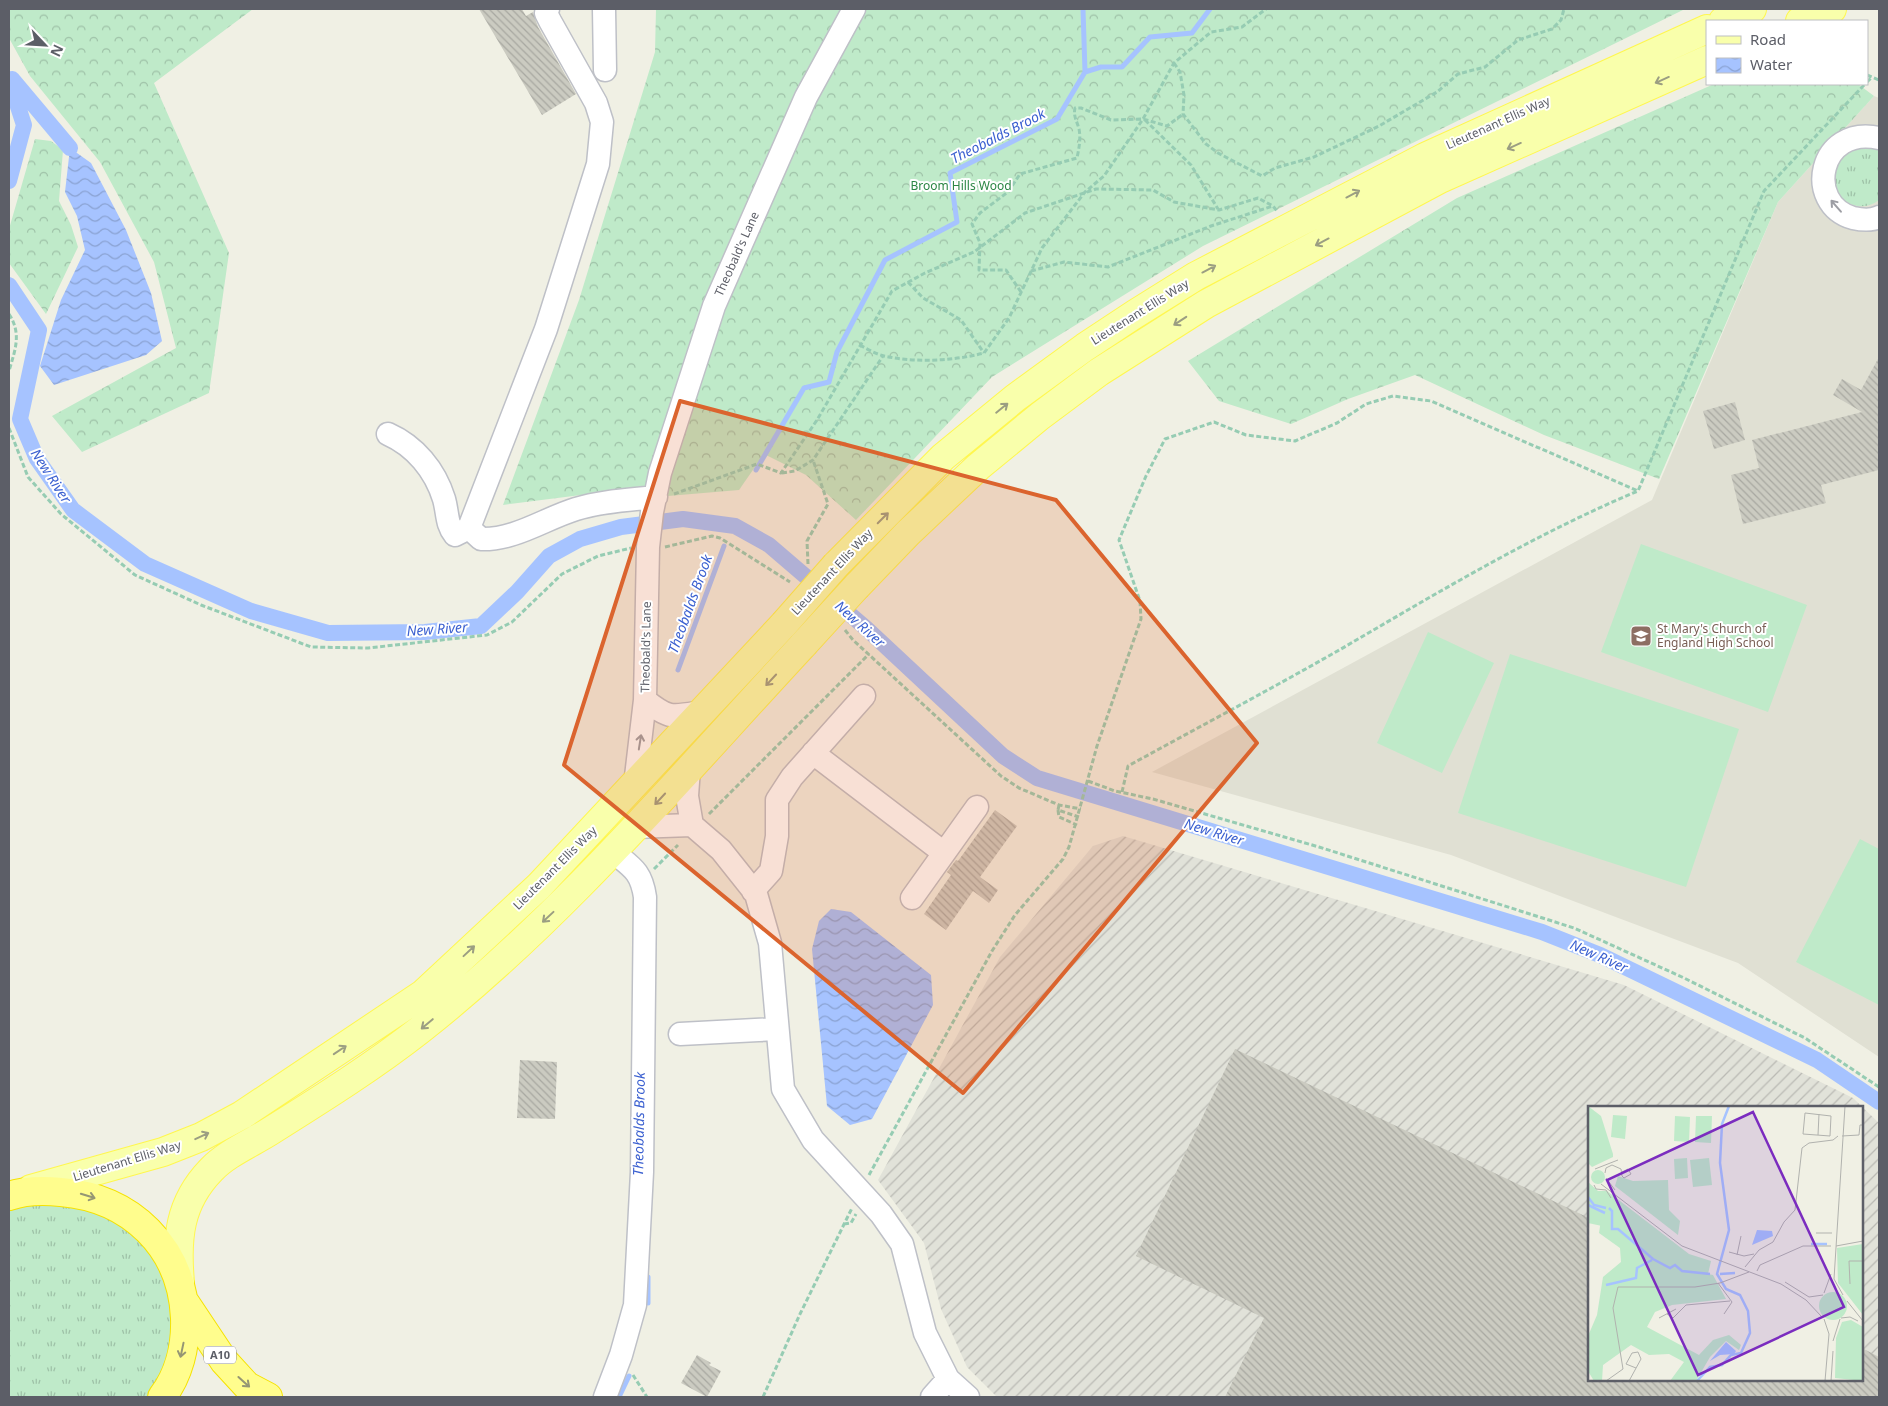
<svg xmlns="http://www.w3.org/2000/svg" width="1888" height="1406" font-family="'Noto Sans',sans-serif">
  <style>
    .industrial { fill: url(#industrial-furrows); fill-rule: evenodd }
    .education { fill: #e0e0d3 }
    .grass { fill: url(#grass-tufts) }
    .forest { fill: url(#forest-crowns) }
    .pitch { fill: #bfeac9 }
    .water { fill: url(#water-waves) }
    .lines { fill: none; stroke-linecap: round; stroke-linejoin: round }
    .stream { stroke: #a6c3ff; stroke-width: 5 }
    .canal { stroke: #a6c3ff; stroke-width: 16 }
    .building { fill: url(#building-back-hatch) }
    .minor-casing { stroke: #bec0c7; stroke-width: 25 }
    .major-casing { stroke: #fff74f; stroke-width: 30 }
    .highway-casing { stroke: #f5e200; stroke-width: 30 }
    .path { stroke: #96ccb3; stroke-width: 3; stroke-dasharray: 5 2.5; stroke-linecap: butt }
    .minor { stroke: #fff; stroke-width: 22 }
    .major { stroke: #f9ffab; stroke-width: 28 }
    .highway { stroke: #fffd8d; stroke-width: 28 }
    .major-bridge-casing { stroke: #fff74f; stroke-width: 30; stroke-linecap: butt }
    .major-bridge { stroke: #f9ffab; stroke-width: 28 }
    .oneway { stroke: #9b9e82 }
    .oneway2 { stroke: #9d9ea4 }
    .oneway3 { stroke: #959674 }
    .marked { fill: #db642e; fill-opacity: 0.2; stroke: #db642e; stroke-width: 4; stroke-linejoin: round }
    .labels { text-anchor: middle; stroke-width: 4; stroke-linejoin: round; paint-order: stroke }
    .shield { fill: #fff; stroke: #8d8e95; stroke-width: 1 }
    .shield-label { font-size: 11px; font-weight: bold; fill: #5c5e67 }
    .street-label { font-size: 12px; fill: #5c5e67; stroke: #fff }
    .park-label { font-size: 12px; fill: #2c8645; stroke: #fff }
    .education-label { font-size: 12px; fill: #785e54; stroke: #fff; text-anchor: start }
    .water-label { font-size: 14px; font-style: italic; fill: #3b60d0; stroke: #fff }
    .inset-river { fill: none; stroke: #a6c3ff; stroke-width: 2.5 }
    .inset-road { fill: none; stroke: #b1b2ae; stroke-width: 1 }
    .view { fill: #7b2cbf; fill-opacity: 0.15; stroke: #7b2cbf; stroke-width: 2.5 }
    .inset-edge { fill: none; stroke: #5c5e67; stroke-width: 2.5 }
  </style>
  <defs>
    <pattern id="industrial-furrows" width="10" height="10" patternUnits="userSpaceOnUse" patternTransform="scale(1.25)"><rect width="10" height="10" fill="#e1e2d9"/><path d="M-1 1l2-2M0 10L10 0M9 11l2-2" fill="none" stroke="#babab4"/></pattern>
    <pattern id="grass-tufts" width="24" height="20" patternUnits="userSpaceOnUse" patternTransform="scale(1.25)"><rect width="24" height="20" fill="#bfeac9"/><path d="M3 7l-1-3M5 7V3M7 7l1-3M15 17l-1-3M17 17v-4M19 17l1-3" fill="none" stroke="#9ec1a7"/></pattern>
    <pattern id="forest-crowns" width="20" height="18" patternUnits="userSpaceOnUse" patternTransform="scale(1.25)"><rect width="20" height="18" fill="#bfeac9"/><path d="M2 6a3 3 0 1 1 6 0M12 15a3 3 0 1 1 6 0" fill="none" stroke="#9ec1a7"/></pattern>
    <pattern id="water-waves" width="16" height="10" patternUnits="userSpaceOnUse" patternTransform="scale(1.25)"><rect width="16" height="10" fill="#a6c3ff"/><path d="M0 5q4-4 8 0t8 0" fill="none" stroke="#8aa2d2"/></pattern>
    <pattern id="building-back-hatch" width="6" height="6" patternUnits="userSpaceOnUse" patternTransform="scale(1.25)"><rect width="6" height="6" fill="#cbcbc1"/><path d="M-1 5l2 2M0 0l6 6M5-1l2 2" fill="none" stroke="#a8a8a1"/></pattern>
  </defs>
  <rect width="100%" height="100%" fill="#f0f0e4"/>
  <path class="industrial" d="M1123,836L1624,985L1853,1098L1879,1123V1397H997L967,1367L941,1309L924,1243L878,1180L1000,957L1093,846ZM1589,1107H1862V1380H1589Z"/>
  <path class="education" d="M1874,96L1879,98V1057L1738,963L1451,855L1152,772L1652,500L1778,202Z"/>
  <path class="grass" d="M1842,148L1879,149V200C1863,212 1849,205 1835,195L1831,161Z
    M69,1200L132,1228L163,1269L174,1320L169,1355L155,1386L147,1397H9V1208Z"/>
  <path class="forest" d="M9,9H253L154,83L229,253L209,393L82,452L52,416L176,348L154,262L100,162L30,76L9,38Z
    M656,9H1685L1203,246L992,377L856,520L806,475L764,454L739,490L656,497L652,486L503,505L579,300L655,52Z
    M1714,84H1858L1874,96L1778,202L1659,479L1544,435L1415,375L1348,399L1291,424L1219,401L1188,361L1457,198Z
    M35,139L51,141L63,150L59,201L71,225L78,247L46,314L9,263V229Z"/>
  <path class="pitch" d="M1641,544L1807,605L1768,712L1601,652Z
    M1428,632L1494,663L1442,773L1377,743Z
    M1510,654L1739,729L1686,887L1458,813Z
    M1860,839L1879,849V1005L1796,962Z"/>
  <path class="water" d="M70,148L91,163L126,230L151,293L162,341L146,355L54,385L40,366L61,300L85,250L77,216L65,192Z
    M831,909L851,912L931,975L933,1005L872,1119L850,1125L827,1106L812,949L819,921Z"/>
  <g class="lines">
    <path class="stream" d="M1083,9L1085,72
      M756,470L804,388L829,382L837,352L885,260L957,222L950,173L1057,119L1085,72L1101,67H1122L1150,37L1192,33L1210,9
      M678,670L724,546
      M648,1277V1303
      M619,1397L629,1376"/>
    <path class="canal" d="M9,79L24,125L9,181
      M12,79L70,148
      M9,285L39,330L20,419L37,459L73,510L145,564L251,611L328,633L425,632L481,626L517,592L549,556L580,539L621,527L683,519L735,526L769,545L867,629L1003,756L1037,778L1542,932L1600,955L1817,1060L1879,1102"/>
  </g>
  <path class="building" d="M479,9H522L526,16L533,12L538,27L576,94L542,115Z
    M1879,357V470L1821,485L1826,503L1743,524L1731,475L1759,468L1752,440L1862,412L1833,395L1842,379L1861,390Z
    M1735,402L1745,440L1714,449L1703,411Z
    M995,810L1017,826L980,877L998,890L989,903L973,891L946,930L924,914L951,875L947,872L956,860L958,861Z
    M1235,1049L1589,1218V1380H1862V1348L1879,1357V1397H1225L1264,1318L1136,1256Z
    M520,1060L557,1062L555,1119L517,1118Z
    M697,1355L711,1363L709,1365L721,1371L707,1397L681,1383Z"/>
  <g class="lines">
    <g class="minor-casing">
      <path id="minor" d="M604,9L605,70
        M1879,138C1818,125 1804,204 1853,218C1862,220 1871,221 1879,217
        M388,434C415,446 435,470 444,499C448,513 446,524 455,535L469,528L546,329L598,164L602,122L596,103L550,21L546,13L548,9
        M469,528L481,539C515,540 544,519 576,509C602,501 629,500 656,497
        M645,700C669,719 671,717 701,712
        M813,753L944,853
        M689,768L687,796L692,825L721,850L756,894L770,943L783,1089L813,1140L881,1214L902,1244L925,1333L948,1379L968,1397
        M635,785L645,700L648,547L652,512L660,473L714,306L806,97L854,9
        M634,827L692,825
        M753,891L771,871L777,836V800L792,777L864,696
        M912,898L977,807
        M680,1034L776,1029
        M605,1397L621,1355L635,1305L642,1172L645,897C641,870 631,867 612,851
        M932,1397L948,1379"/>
    </g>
    <g class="major-casing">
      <path id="major" d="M1723,21L1752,9
        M1800,21L1832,9
        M836,565L943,457L1015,398L1085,347L1135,314L1196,276L1425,157L1707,29
        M857,586L908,533L978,467L1040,416L1099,372L1206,304L1440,179L1707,60
        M31,1189L163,1152L201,1137L242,1115L423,994L539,886L784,624
        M180,1282C176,1239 179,1203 211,1170C227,1153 252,1143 272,1130C323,1098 374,1066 421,1029C563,917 681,776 804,644"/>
    </g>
    <g class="highway-casing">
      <path id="highway" d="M9,1196C26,1190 43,1190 61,1192C131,1198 182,1247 185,1318C186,1346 179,1375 162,1397
        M184,1301L224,1361L247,1386L268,1397"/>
    </g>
    <path class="path" d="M1174,63L1180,72L1184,95L1183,114L1206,144L1218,153L1262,176L1275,168L1314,157L1379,126L1437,92L1458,74L1485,67L1518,40L1552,29L1561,20L1564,9
      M1867,75L1879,80
      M1867,82L1871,78
      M1145,120L1191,165L1218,209
      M1031,271L1064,262L1108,267L1211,226L1273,206
      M908,282L923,298L961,320L984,353
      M1021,292L1006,270H979L980,243L972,224L980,213L1008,192L1020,174L1077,158C1079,148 1081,139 1079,129C1077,121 1073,116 1075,108H1081L1111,120L1143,119L1167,126L1183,114
      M9,314C22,334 15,350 9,371
      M860,345C867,349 876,354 884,356C917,363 952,361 984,353L1009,318L1042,248L1085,192L1104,176L1143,119L1174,63L1211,32L1242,27L1266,9
      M9,428L28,477L61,514L135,575L201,605L311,647L368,648L487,635L512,622L562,574L598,556L631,548
      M782,473L795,471L813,460L883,356
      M674,494L757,464L781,473L817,420L892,291L925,273L974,252L1025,213L1096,189L1153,190L1174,202L1219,210L1258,198L1273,206L1277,211
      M665,547L712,536L720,538L790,582
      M808,564L807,541L828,504L813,460
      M845,630L853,640L1001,776L1019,788L1059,805L1081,809
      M1088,781L1115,791L1153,799L1319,847L1574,928L1682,977L1805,1038L1879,1087
      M1122,792L1128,766C1199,727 1271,689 1341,649C1437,593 1535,534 1638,491L1764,191L1865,84
      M1059,805L1058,810L1079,817
      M1058,810L1059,817L1077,825
      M709,814L869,654
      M654,869L678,845
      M869,1175L992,951L1015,915L1063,859L1069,847L1097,746L1141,619L1140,601L1119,540L1146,476L1165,439L1214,422L1246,435L1295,441L1337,423L1366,404L1393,396L1431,401L1638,491
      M844,1224L851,1223L856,1214
      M633,1375L647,1397
      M763,1397L800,1314L852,1208"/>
    <use href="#minor" class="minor"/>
    <use href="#major" class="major"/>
    <use href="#highway" class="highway"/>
    <g class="major-bridge-casing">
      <path id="major-bridge" d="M784,624L836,565
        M804,644L857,586"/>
    </g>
    <use href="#major-bridge" class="major-bridge"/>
  </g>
  <defs><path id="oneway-shaft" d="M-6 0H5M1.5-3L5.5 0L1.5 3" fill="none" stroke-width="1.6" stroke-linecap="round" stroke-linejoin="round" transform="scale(1.25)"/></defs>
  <g class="oneway">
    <use href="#oneway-shaft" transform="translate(1662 80) rotate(156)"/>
    <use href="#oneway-shaft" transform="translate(1514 146) rotate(156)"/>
    <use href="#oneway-shaft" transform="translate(1353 194) rotate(-28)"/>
    <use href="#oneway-shaft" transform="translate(1322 242) rotate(152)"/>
    <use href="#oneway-shaft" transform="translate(1209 269) rotate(-28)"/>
    <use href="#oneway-shaft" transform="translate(1180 321) rotate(147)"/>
    <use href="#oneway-shaft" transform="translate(1002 408) rotate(-39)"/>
    <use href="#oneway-shaft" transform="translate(883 518) rotate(-45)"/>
    <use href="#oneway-shaft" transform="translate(771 680) rotate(133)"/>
    <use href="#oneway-shaft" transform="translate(660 799) rotate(133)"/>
    <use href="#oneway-shaft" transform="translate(548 917) rotate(137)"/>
    <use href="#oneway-shaft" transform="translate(469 951) rotate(-43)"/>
    <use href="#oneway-shaft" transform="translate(427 1024) rotate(140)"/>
    <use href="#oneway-shaft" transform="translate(340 1050) rotate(-34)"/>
    <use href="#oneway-shaft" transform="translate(202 1136) rotate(-25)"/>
  </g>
  <g class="oneway2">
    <use href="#oneway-shaft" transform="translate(1836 206) rotate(-131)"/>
    <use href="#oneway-shaft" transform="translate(640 742) rotate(-81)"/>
  </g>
  <g class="oneway3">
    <use href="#oneway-shaft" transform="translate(88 1196) rotate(17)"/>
    <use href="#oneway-shaft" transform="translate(182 1350) rotate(102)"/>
    <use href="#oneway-shaft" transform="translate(244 1382) rotate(42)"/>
  </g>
  <path class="marked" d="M680,401L1056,500L1257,743L963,1093L564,765Z"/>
  <defs>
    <g id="school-square" transform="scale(1.125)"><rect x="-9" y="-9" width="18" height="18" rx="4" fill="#8d6e63" stroke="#fff"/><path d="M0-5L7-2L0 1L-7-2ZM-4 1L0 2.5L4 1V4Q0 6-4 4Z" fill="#fff"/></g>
  </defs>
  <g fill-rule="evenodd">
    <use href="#school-square" x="1641" y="636"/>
  </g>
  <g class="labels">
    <rect class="shield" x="204" y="1346.5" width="32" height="17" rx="4"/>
    <g class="shield-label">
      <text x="220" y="1359">A10</text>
    </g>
    <g class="street-label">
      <text transform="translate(1498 123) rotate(-24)" y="4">Lieutenant Ellis Way</text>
      <text transform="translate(737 254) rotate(-66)" y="4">Theobald's Lane</text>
      <text transform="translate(1140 312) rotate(-32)" y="4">Lieutenant Ellis Way</text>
      <text transform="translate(832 572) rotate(-47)" y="4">Lieutenant Ellis Way</text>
      <text transform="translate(646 647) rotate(-89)" y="4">Theobald's Lane</text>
      <text transform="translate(555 868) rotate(-45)" y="4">Lieutenant Ellis Way</text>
      <text transform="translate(127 1161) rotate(-17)" y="4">Lieutenant Ellis Way</text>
    </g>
    <g class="park-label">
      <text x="961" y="190">Broom Hills Wood</text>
    </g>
    <g class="education-label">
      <text x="1657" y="633">St Mary's Church of<tspan x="1657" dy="14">England High School</tspan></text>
    </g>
    <g class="water-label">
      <text transform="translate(998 136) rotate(-27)" y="5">Theobalds Brook</text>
      <text transform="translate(51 476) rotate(57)" y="5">New River</text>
      <text transform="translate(690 604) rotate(-70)" y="5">Theobalds Brook</text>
      <text transform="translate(860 624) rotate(42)" y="5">New River</text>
      <text transform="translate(437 629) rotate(-4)" y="5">New River</text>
      <text transform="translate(1214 832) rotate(17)" y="5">New River</text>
      <text transform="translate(1599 956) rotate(24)" y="5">New River</text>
      <text transform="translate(639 1124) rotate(-89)" y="5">Theobalds Brook</text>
    </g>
  </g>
  <g transform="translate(1588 1106)">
    <rect width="275" height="275" fill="#f0f0e4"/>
    <path d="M0,0L13,10L25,48V51L4,61L0,57ZM3 71a7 7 0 1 1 14 0a7 7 0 1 1-14 0ZM0,100L14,106V120L0,117ZM231 200a14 14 0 1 1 28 0a14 14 0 1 1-28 0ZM263,214L275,221V275L247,272L248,232L254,216Z" fill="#bfeac9"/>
    <path d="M30,70L45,75L80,74L81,104L92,115L90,129L27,80ZM0,76L10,85H19L101,148L123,155L120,168L125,169L138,193L84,199L67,206L59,221L111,249L125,234L141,229L153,239L151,244L138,235L122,251L108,275H82L96,256L81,248L61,249L43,239L15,259L14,275H6L0,265V230L9,209L15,171L33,156L32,142L11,127L14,107L0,100Z" fill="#bfeac9"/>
    <path d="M275,138V209L250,177L249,142Z" fill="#bfeac9"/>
    <path d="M25,9L39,10L37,33L23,31ZM87,10L102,11L101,36L86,35ZM108,10H124L123,37L107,36ZM99,52L100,72L87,73L86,53ZM121,52L124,79L105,81L102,54Z" fill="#bfeac9"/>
    <path d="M169,124L184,125L185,130L164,139ZM138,236L148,245L146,248L132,249L122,255Z" fill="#a6c3ff"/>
    <path class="inset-river" d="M0,91L6,99L18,102M0,99L17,107M21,102L24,105V123H30L65,153L82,162L87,159L94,165L122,168M223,138H239M132,168L147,167M18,179L48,172L49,162L64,154M109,275L122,261L134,259L143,249L153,247L162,227L160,205L152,189L138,183L129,168L141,124L132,57L134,18L141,0"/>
    <path class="inset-road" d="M217,7L243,10L242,30L215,28ZM230,29L231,8M254,30L271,29L272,19H275M7,63L30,54M17,67L18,62L24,59L33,63L34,70L36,72L43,68L40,63L34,66M18,72L27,84M13,78L94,140L193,178L218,194L233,210M6,79L8,83L18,84L23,92M228,127H244M248,140L275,135M141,146L156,150L166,148M149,149L153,130M157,161L171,144L185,136L196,116L207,104L214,42L221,37L245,34L250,30M169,165L172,159L215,140H243M197,176L221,191L235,189M130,177L144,196L136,208M262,178L261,155H275M236,187L243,168M255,189L246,173L257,0M259,195L275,215M79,208L85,212L98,199L142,195M71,212L88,203M253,212L262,211L270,215M236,213L241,228L237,275M245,235L252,213M18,275L35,263L25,202L30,181H107L132,177L161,166M41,275L53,253L50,246L44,247L38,258L48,262M243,275L245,245"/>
    <path class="view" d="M165,6L256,201L110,269L19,74Z"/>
    <rect width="275" height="275" class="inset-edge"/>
  </g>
  <rect width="1888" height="1406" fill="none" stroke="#5c5e67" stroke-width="20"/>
  <rect x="1706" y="20" width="162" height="65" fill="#ffffff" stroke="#bebfc2"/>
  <rect x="1716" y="36" width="25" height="8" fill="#f9ffab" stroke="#bebfc2"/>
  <text x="1750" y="45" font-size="15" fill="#5c5e67">Road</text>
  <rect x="1716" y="58" width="25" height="15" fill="url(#water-waves)" stroke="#bebfc2"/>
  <text x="1750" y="70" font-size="15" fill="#5c5e67">Water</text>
  <g transform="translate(45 45) rotate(115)" stroke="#ffffff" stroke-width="4" paint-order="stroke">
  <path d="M0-4L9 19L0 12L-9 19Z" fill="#5c5e67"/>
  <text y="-8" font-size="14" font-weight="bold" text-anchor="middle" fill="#5c5e67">N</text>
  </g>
</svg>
